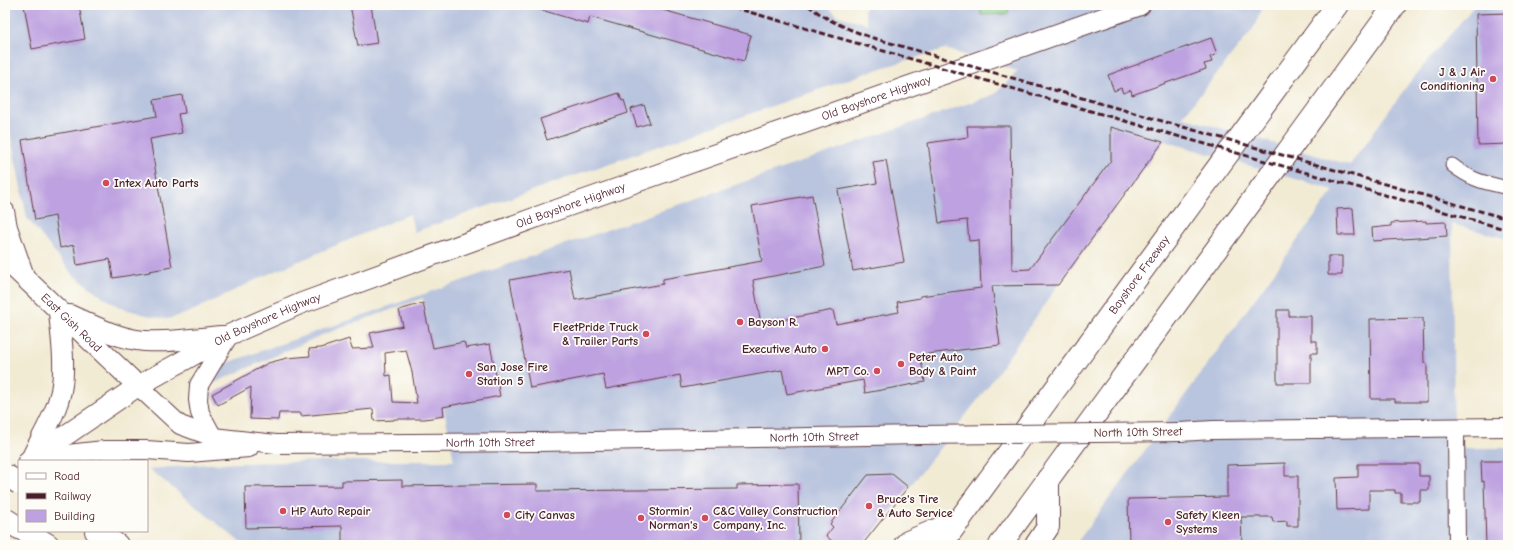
<svg xmlns="http://www.w3.org/2000/svg" width="1513" height="550" font-family="'Comic Neue',sans-serif">
  <style>
    .industrial { fill: #b9c4de }
    .green { fill: #8ed48e; stroke: #6c7a5c }
    .building { fill: #bda1e0; fill-rule: evenodd }
    .lines { fill: none; stroke-linecap: round; stroke-linejoin: round }
    .minor-casing { stroke: #633e44; stroke-width: 15 }
    .tertiary-casing { stroke: #633e44; stroke-width: 18 }
    .secondary-casing { stroke: #633e44; stroke-width: 20 }
    .primary-casing { stroke: #633e44; stroke-width: 22 }
    .motorway-casing { stroke: #633e44; stroke-width: 24 }
    .minor { stroke: #fff; stroke-width: 13 }
    .tertiary { stroke: #fff; stroke-width: 16 }
    .secondary { stroke: #fff; stroke-width: 18 }
    .primary { stroke: #fff; stroke-width: 20 }
    .motorway { stroke: #fff; stroke-width: 22 }
    .rail { stroke: #4a1f2b; stroke-width: 3; stroke-dasharray: 6 3; stroke-linecap: butt }
    .secondary-bridge-casing { stroke: #633e44; stroke-width: 20; stroke-linecap: butt }
    .motorway-bridge-casing { stroke: #633e44; stroke-width: 24; stroke-linecap: butt }
    .secondary-bridge { stroke: #fff; stroke-width: 18 }
    .motorway-bridge { stroke: #fff; stroke-width: 22 }
    .poi-dot { fill: #d1495b; stroke: #fdfcf7; stroke-width: 1.5 }
    .labels { text-anchor: middle; stroke-width: 3.5; stroke-linejoin: round; paint-order: stroke }
    .poi-label { font-size: 12px; font-weight: bold; fill: #4a1f2b; stroke: #fdfcf7; text-anchor: start }
    .street-label { font-size: 12px; fill: #4a1f2b; stroke: #fdfcf7 }
  </style>
  <rect width="100%" height="100%" fill="#fdfcf7"/>
  <filter id="ink" filterUnits="userSpaceOnUse"><feTurbulence type="fractalNoise" baseFrequency=".025" numOctaves="2"/><feDisplacementMap in="SourceGraphic" scale="8" xChannelSelector="R" yChannelSelector="G"/><feConvolveMatrix kernelMatrix="1 2 1 2 8 2 1 2 1" color-interpolation-filters="sRGB"/></filter>
  <filter id="wash" filterUnits="userSpaceOnUse"><feTurbulence type="fractalNoise" baseFrequency=".012" numOctaves="4" result="noise"/><feDisplacementMap in="SourceGraphic" scale="16" xChannelSelector="R" yChannelSelector="G"/><feGaussianBlur stdDeviation="0.9" result="paint"/><feColorMatrix in="noise" values="0 0 0 0 0 0 0 0 0 0 0 0 0 0 0 0 0 1.4 0 .05"/><feComposite in="paint" operator="in"/></filter>
  <g filter="url(#wash)">
    <rect width="100%" height="100%" fill="#f2ebd4"/>
    <path class="industrial" d="M5,5H826L838,16L868,24L864,11L866,5H1264L1253,29L1182,117L1350,165L1409,83L1475,5H1508V239L1452,224L1454,448H1508V545H1075L1140,457L1334,190L1164,141L1058,285L987,388L864,545H248L240,542L149,469L207,464L329,461H454L423,298L322,335L212,384L221,365L995,94L1018,71L945,49L878,69L414,232L410,214L264,276L188,313L168,319L150,316L121,308L106,299L73,275L27,218L5,108Z"/>
    <path class="green" d="M981,5H1008V14L981,15Z"/>
    <g id="blocks">
      <path class="building" d="M24,5H79L85,39L32,49Z
        M350,5H371L377,43L358,46Z
        M535,5H645L751,35L744,61L590,17L588,24L535,8Z
        M1508,13V144L1478,145L1476,14Z
        M1211,38L1217,54L1210,57L1212,62L1204,64L1206,69L1132,95L1131,90L1123,93L1121,88L1114,91L1108,75Z
        M619,93L622,101L624,100L628,113L547,140L540,119Z
        M182,95L185,113L178,114L182,133L150,139L172,267L149,271L150,272L113,278L110,259L77,265L74,245L60,248L55,216L35,220L22,140L157,116L154,100Z
        M644,105L650,123L637,127L631,109Z
        M967,126H1010L1012,270L1030,269L1111,160V127L1163,142L1058,285L992,286L1000,345L920,355L925,382L865,393L863,380L787,394L782,370L682,388L680,375L606,389L603,374L530,388L510,280L569,269L575,300L663,284V279L762,261L752,206L812,195L825,266L753,280L761,324L833,310L836,324L899,312L897,302L920,298V296L981,288L979,240L969,241L967,220L939,223L928,143L968,137Z
        M886,160L904,262L853,271L838,190L877,183L873,162Z
        M1353,208L1355,235H1338L1337,209Z
        M1426,221V223L1446,222L1447,236L1373,241L1372,228L1391,226V223Z
        M1328,256H1342V275H1328Z
        M423,303L433,348L464,342L466,348L490,344L500,396L443,407L444,416L425,419H394V420L374,421L373,409L301,416V413H279L278,420L250,419L251,387L218,405L212,394L268,363L287,358L310,356L309,349L321,348L349,339L352,349L374,348L370,333L403,326L399,310ZM406,350L412,372L417,403L393,402L391,375L386,376L385,353Z
        M1277,310H1289V316H1311V341H1317V353H1311V383H1277Z
        M1423,318L1424,363H1427V402H1395V399H1371L1370,319Z
        M1481,461H1508V483H1505L1507,545H1486L1484,481L1482,482Z
        M1285,463V476H1298V526H1287V521L1273,522L1272,517H1241L1242,543L1208,544V545H1129L1128,499L1227,497V465Z
        M1358,464H1419V476H1429V490H1420V502H1401V493H1395V490H1369V509L1337,510L1336,478L1358,477Z
        M892,474L908,487L862,545H837L826,536L833,527L830,524L868,475Z
        M402,480V486L537,484V491L737,489V485L798,484L799,545H342V526L246,528L245,487L342,486V481Z"/>
    </g>
  </g>
  <g filter="url(#ink)">
    <use href="#blocks" fill-opacity="0" stroke="#633e44" stroke-width="1"/>
    <g class="lines">
      <g class="minor-casing">
        <path id="minor" d="M1452,165C1473,181 1483,182 1508,188"/>
      </g>
      <g class="tertiary-casing">
        <path id="tertiary" d="M1456,427L1457,545"/>
      </g>
      <g class="secondary-casing">
        <g id="secondary">
          <path d="M5,211L8,227L26,279"/>
          <path id="s1" d="M138,386L180,425L213,437L276,444L539,442L921,435"/>
          <path d="M1180,432L1213,430L1508,427"/>
          <path d="M213,437L200,413L198,400L199,385L229,335"/>
          <path d="M31,458L104,450H146L189,453L249,448"/>
        </g>
      </g>
      <g class="primary-casing">
        <g id="primary">
          <path id="s2" d="M5,259L138,386"/>
          <path d="M70,315C94,326 119,339 145,341C170,343 197,338 222,336"/>
          <path d="M32,457C42,436 56,414 61,391C66,365 61,337 59,311"/>
          <path id="s3" d="M28,461L138,386L229,335L302,303L548,213L1140,5"/>
        </g>
      </g>
      <g class="motorway-casing">
        <g id="motorway">
          <path d="M5,519L19,528"/>
          <path d="M25,531L48,545"/>
          <path d="M96,531L117,545"/>
          <path d="M905,545L908,542L960,520"/>
          <path id="s4" d="M941,545L1337,5"/>
          <path d="M1000,545L1395,5"/>
          <path d="M1036,545L1048,527V479"/>
        </g>
      </g>
      <use href="#minor" class="minor"/>
      <use href="#tertiary" class="tertiary"/>
      <use href="#secondary" class="secondary"/>
      <use href="#primary" class="primary"/>
      <use href="#motorway" class="motorway"/>
      <path class="rail" d="M725,5L1170,134L1508,230
        M808,5C827,21 850,30 873,38L1176,125L1508,219"/>
      <g class="secondary-bridge-casing">
        <path id="secondary-bridge" d="M921,435L1180,432"/>
      </g>
      <g class="motorway-bridge-casing">
        <path id="motorway-bridge" d="M5,475L19,483"/>
      </g>
      <use href="#secondary-bridge" class="secondary-bridge"/>
      <use href="#motorway-bridge" class="motorway-bridge"/>
    </g>
  </g>
  <g class="poi-dot">
    <circle cx="1493" cy="79" r="4"/>
    <circle cx="106" cy="183" r="4"/>
    <circle cx="740" cy="322" r="4"/>
    <circle cx="646" cy="334" r="4"/>
    <circle cx="825" cy="349" r="4"/>
    <circle cx="901" cy="364" r="4"/>
    <circle cx="877" cy="371" r="4"/>
    <circle cx="469" cy="374" r="4"/>
    <circle cx="869" cy="506" r="4"/>
    <circle cx="283" cy="511" r="4"/>
    <circle cx="507" cy="515" r="4"/>
    <circle cx="641" cy="518" r="4"/>
    <circle cx="705" cy="518" r="4"/>
    <circle cx="1168" cy="522" r="4"/>
  </g>
  <g class="labels">
    <g class="poi-label">
      <text x="1485" y="76" text-anchor="end">J &amp; J Air<tspan x="1485" dy="14">Conditioning</tspan></text>
      <text x="114" y="187">Intex Auto Parts</text>
      <text x="748" y="326">Bayson R.</text>
      <text x="638" y="331" text-anchor="end">FleetPride Truck<tspan x="638" dy="14">&amp; Trailer Parts</tspan></text>
      <text x="817" y="353" text-anchor="end">Executive Auto</text>
      <text x="909" y="361">Peter Auto<tspan x="909" dy="14">Body &amp; Paint</tspan></text>
      <text x="477" y="371">San Jose Fire<tspan x="477" dy="14">Station 5</tspan></text>
      <text x="869" y="375" text-anchor="end">MPT Co.</text>
      <text x="877" y="503">Bruce's Tire<tspan x="877" dy="14">&amp; Auto Service</tspan></text>
      <text x="291" y="515">HP Auto Repair</text>
      <text x="649" y="515">Stormin'<tspan x="649" dy="14">Norman's</tspan></text>
      <text x="713" y="515">C&amp;C Valley Construction<tspan x="713" dy="14">Company, Inc.</tspan></text>
      <text x="515" y="519">City Canvas</text>
      <text x="1176" y="519">Safety Kleen<tspan x="1176" dy="14">Systems</tspan></text>
    </g>
    <g class="street-label">
      <text dy="4" stroke="none"><textPath href="#s3" startOffset="927">Old Bayshore Highway</textPath></text>
      <text dy="4" stroke="none"><textPath href="#s3" startOffset="603">Old Bayshore Highway</textPath></text>
      <text dy="4" stroke="none"><textPath href="#s4" startOffset="335">Bayshore Freeway</textPath></text>
      <text dy="4" stroke="none"><textPath href="#s3" startOffset="279">Old Bayshore Highway</textPath></text>
      <text dy="4" stroke="none"><textPath href="#s2" startOffset="92">East Gish Road</textPath></text>
      <text transform="translate(1138 432) rotate(-1)" y="4">North 10th Street</text>
      <text dy="4" stroke="none"><textPath href="#s1" startOffset="694">North 10th Street</textPath></text>
      <text dy="4" stroke="none"><textPath href="#s1" startOffset="370">North 10th Street</textPath></text>
    </g>
  </g>
  <rect width="1513" height="550" fill="none" stroke="#fdfcf7" stroke-width="20"/>
  <rect x="18" y="460" width="130" height="72" fill="#fdfcf7" stroke="#b5a4a5"/>
  <rect x="26" y="473" width="20" height="6" fill="#ffffff" stroke="#b5a4a5"/>
  <text x="54" y="480" font-size="12" fill="#4a1f2b">Road</text>
  <rect x="26" y="493" width="20" height="6" fill="#4a1f2b" stroke="#b5a4a5"/>
  <text x="54" y="500" font-size="12" fill="#4a1f2b">Railway</text>
  <rect x="26" y="510" width="20" height="12" fill="#bda1e0" stroke="#b5a4a5"/>
  <text x="54" y="520" font-size="12" fill="#4a1f2b">Building</text>
</svg>
